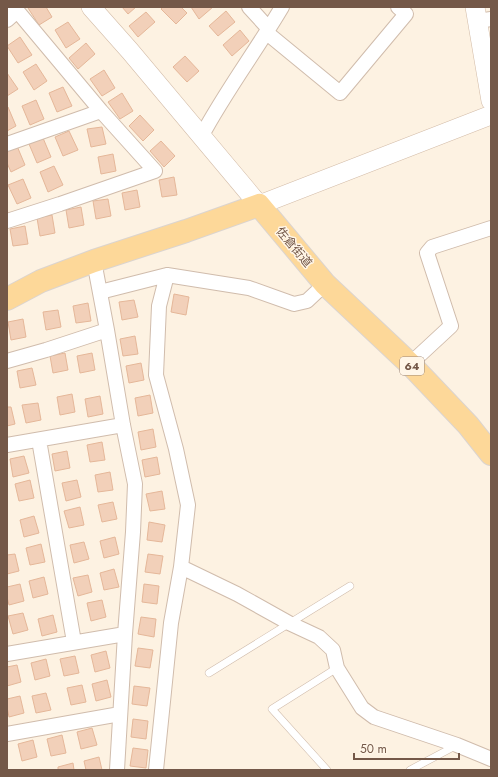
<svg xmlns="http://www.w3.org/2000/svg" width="498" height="777" font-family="Jost,'Noto Sans JP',sans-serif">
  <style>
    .building { fill: #f2d0b9; stroke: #e5b799 }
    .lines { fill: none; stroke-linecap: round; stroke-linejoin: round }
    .lane-casing { stroke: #d0bcac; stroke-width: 8 }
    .street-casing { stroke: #d0bcac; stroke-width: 16 }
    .secondary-casing { stroke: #d3bca8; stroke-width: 20 }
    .primary-casing { stroke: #dbd4cf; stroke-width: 24 }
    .lane { stroke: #fff; stroke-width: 7 }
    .street { stroke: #fff; stroke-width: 14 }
    .secondary { stroke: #fff; stroke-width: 19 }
    .primary { stroke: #fdd899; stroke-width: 22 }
    .labels { text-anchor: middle; stroke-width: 3; stroke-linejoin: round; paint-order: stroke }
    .shield { fill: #fff6e8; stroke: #9e8778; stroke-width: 1 }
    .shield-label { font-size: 11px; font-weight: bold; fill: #745848 }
    .street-label { font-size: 12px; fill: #745848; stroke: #fff6e8 }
  </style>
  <rect width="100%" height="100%" fill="#fdf2e2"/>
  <path class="building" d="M29,7H46L52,17L39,25L28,8Z
    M122,7H136L128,14Z
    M163,7H181L187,13L176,24L161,9Z
    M191,7H213L199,19Z
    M226,11L235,22L218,36L209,26Z
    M146,12L155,22L138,37L129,26Z
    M68,22L80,39L66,48L55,30Z
    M240,30L249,41L232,56L223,45Z
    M20,37L32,55L18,63L7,46Z
    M86,43L95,54L78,69L69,58Z
    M185,56L199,71L187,82L173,67Z
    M36,64L47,81L34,90L23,72Z
    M104,70L115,88L102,96L90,79Z
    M7,73L18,89L7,96Z
    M63,87L72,106L57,112L49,93Z
    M122,93L133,111L120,119L108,102Z
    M36,100L44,119L30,125L22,106Z
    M8,107L16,126L7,131V108Z
    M140,115L154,130L143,141L129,126Z
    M102,127L106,144L91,147L87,129Z
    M69,131L78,150L63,156L55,137Z
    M43,138L51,157L37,163L29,144Z
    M161,141L175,156L164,167L150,151Z
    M17,146L25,165L11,172L7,163V151Z
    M113,154L116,171L101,174L98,157Z
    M54,166L63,185L48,192L40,172Z
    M174,177L177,195L162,197L159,180Z
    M23,179L31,198L17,204L8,185Z
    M137,190L140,207L125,210L122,193Z
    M108,199L111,216L96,219L93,201Z
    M81,207L84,225L69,228L66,210Z
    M52,215L55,233L40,236L37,218Z
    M25,226L28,244L13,246L10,229Z
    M174,294L189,297L186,315L171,312Z
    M134,300L138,317L122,320L119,302Z
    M88,303L91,321L76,323L73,306Z
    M58,310L61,327L46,330L43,312Z
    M23,319L26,337L11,340L8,322Z
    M135,336L138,354L123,356L120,339Z
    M65,353L68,370L53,373L50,356Z
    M92,353L95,370L80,373L77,356Z
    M141,363L144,380L129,383L126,366Z
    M32,368L36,385L20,388L17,371Z
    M72,394L75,412L60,415L57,397Z
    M150,395L153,413L138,416L135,398Z
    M100,396L103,414L88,417L85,399Z
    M38,403L41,420L26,423L22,405Z
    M7,407H11L15,424L7,426Z
    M153,429L156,447L141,450L138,432Z
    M102,442L105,460L90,462L87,445Z
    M67,451L70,468L55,471L52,454Z
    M24,456L29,473L13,477L10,459Z
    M157,457L160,474L145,477L142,460Z
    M110,472L113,490L98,492L95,475Z
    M30,480L34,498L19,501L15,484Z
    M77,480L81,497L66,501L62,483Z
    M162,491L165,509L150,511L146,494Z
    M113,502L117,519L102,522L98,505Z
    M80,507L84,525L69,528L64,511Z
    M34,516L39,533L24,537L20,520Z
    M149,522L165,525L162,542L147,540Z
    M115,537L119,554L104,558L100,541Z
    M84,542L89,559L74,563L70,545Z
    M41,544L45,562L30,565L26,548Z
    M15,554L19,571L7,574V555Z
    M148,554L163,556L160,574L145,572Z
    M114,569L119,587L104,590L100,573Z
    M88,575L92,592L78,596L73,578Z
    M44,577L48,594L33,598L29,581Z
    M20,584L24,601L9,605L7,597V587Z
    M144,584L159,586L157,604L142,602Z
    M102,600L106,617L91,621L87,603Z
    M23,613L28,630L13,634L8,616Z
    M53,615L57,632L42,636L38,619Z
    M141,617L156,619L154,637L138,634Z
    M138,648L153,650L150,668L135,666Z
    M106,651L110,668L95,672L91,655Z
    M75,656L79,673L64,676L60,659Z
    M46,659L50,676L35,680L31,663Z
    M17,665L21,682L7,686V667Z
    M107,680L111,697L96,701L92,684Z
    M82,685L86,702L71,705L67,688Z
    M134,686L150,688L147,706L132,704Z
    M46,693L51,710L36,713L32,696Z
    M20,696L24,713L9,717L7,707V699Z
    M133,719L148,721L146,739L131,737Z
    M92,728L97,745L81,749L77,732Z
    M62,735L66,753L51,756L47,739Z
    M33,740L37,757L22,761L18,744Z
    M133,748L148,750L146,768L130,766Z
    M99,757L102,770H86L84,761Z
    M73,763L74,770H58V767Z"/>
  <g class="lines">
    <g class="lane-casing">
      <path id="lane" d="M209,673L350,586
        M327,770L272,709L337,668
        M410,770L457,745"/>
    </g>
    <g class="street-casing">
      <path id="street" d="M249,7L269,29
        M7,20L17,11
        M478,21L491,19
        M267,33L340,93L406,14L398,7
        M201,137C225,92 256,51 282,7
        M7,144L101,111
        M7,221L60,204L155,171L101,111L14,7
        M94,261L107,330L123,425L135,484L133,532L125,634L117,770
        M100,292L167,275L249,288L294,304L307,301L325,284
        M7,361L46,350L107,330
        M410,364L451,326L427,253L432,247L491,228
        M39,440L74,642
        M7,445L123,425
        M181,567L237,594L289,623L319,637L333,650L337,668L362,708L374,717L457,745L491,759
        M7,654L125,634
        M7,734L120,714
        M156,770L171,623L181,567L188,505L176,449L156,375L159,306L167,275"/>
    </g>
    <g class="secondary-casing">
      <path id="secondary" d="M91,7L130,51L259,205L491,115
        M475,7L491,101"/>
    </g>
    <g class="primary-casing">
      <path id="primary" d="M7,299L41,281L94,261L186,231L259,205L325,284L410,364L468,425L491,454"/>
    </g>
    <use href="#lane" class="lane"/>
    <use href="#street" class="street"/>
    <use href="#secondary" class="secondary"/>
    <use href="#primary" class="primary"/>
  </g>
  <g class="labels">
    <rect class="shield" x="400" y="357" width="24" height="18" rx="3"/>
    <g class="shield-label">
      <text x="412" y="370">64</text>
    </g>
    <g class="street-label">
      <text transform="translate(294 247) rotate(50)" y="4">佐倉街道</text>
    </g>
  </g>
  <rect width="498" height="777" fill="none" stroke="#745848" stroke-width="16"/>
  <path d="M354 753v6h105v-6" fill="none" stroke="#745848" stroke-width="2"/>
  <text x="360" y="753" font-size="12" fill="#745848" stroke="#fff6e8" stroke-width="3" paint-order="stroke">50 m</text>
</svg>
